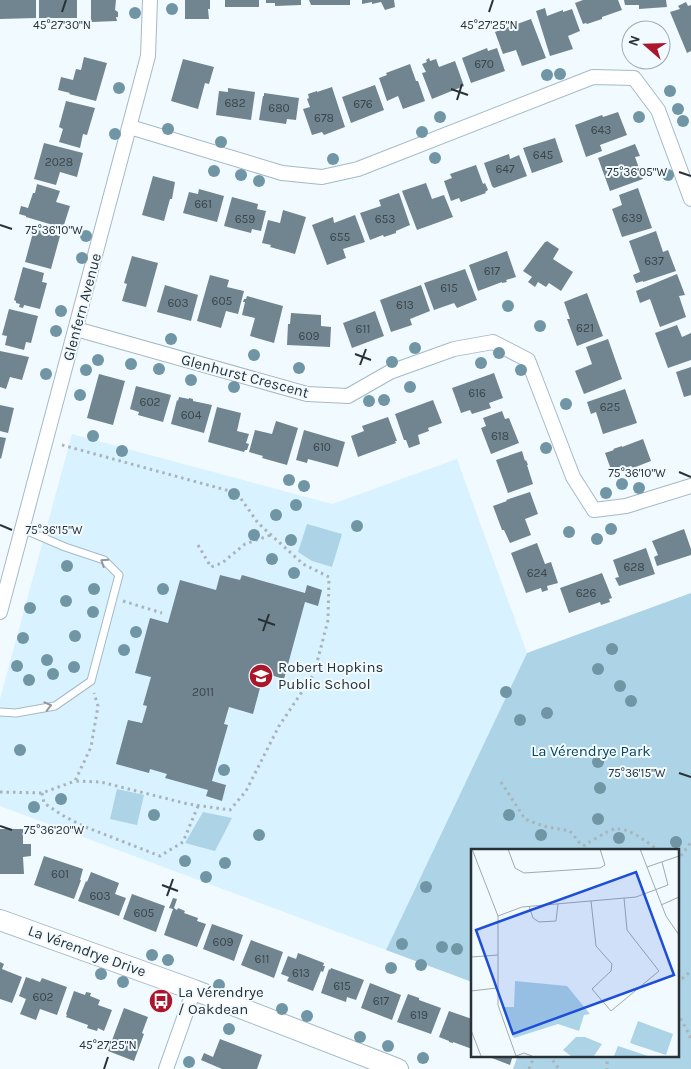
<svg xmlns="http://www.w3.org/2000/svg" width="691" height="1069" font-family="Karla,sans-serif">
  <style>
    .built { fill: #d9f2ff }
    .green { fill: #add3e7 }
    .building { fill: #718590 }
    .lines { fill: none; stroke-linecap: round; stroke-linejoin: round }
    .lane-casing { stroke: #a4bac6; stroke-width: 9 }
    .street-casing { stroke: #a4bac6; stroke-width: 16 }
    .secondary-casing { stroke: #a4bac6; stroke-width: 22 }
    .path { stroke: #aab3b8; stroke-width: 3; stroke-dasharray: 2.5 4; stroke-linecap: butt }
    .lane { stroke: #fff; stroke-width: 7 }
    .street { stroke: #fff; stroke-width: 14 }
    .secondary { stroke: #fff; stroke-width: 20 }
    .tree { fill: #7096a6 }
    .oneway { stroke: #94989a }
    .ticks { fill: none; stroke: #283136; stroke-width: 2 }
    .labels { text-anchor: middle; stroke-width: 4; stroke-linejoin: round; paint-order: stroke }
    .number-label { font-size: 12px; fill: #3a464c }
    .street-label { font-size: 15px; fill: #283136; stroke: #f1faff }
    .poi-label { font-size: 15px; fill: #283136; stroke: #f1faff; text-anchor: start }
    .park-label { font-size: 15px; fill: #07455e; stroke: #f1faff }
    .inset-road { fill: none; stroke: #a1aaaf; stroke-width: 1 }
    .view { fill: #1d4ed8; fill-opacity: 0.15; stroke: #1d4ed8; stroke-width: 2.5 }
    .inset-edge { fill: none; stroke: #283136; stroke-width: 2.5 }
    .ticks-label { font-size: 12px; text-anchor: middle; fill: #283136; stroke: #f1faff; stroke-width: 4; stroke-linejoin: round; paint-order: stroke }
  </style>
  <rect width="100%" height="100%" fill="#f1faff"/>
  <path class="built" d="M72,434L332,504L457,459L527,653L386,950L0,806V699Z"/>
  <path class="green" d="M307,524L342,534L332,567L312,561L298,552Z
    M691,593V1069H513L518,1055H677V850H472V982L386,950L527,653Z
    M117,789L144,795L137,825L110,819Z
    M203,812L232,818L215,851L185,843Z"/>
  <path class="building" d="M0,0H36V18L0,19Z
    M39,0H77V18H39Z
    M91,0H116L115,10L118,12V17H116L117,21L91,22Z
    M185,0H210V9H208L209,19H185Z
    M225,0H259V7H225Z
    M266,0H301V5L275,6V3H266Z
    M309,0H350V5H311Z
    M362,0H394L395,7L385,10L381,2L372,4V2L362,4Z
    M583,0H618L622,10L602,17V19L587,24L586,23L583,24L575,3Z
    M624,0H666L667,7L639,9V5H625Z
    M686,2L688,6L691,5V51L687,53L670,12L680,9L678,6Z
    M545,8L547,16L563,10V12L572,9L580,31L568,36L573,49L550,56L536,11Z
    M531,19L546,58L522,66L516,50L503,54L495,32Z
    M487,48L488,51L497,48L505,71L471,83L462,58Z
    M84,57L107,63L96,101L69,94L70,93L58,90L61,77L73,80L76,69L81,70Z
    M429,58L430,61L436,59L439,67L455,61L464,86L432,99L422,73L426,72L422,64L427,62L426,60Z
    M183,59L214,67L209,84L205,83L198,109L171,101Z
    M410,64L416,81H418L425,101L403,109L398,96L387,101L379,78L387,75L386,73Z
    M375,85L384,110L351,123L342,97Z
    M332,87L345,127L324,135L322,132L312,135L303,109L310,107L307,99L309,98L308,94L317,91V92Z
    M228,88L255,92L251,120L216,115L219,91L228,92Z
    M264,93L299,98L296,120L287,119L286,124L259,120L263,96H264Z
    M66,101L95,108L87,135L83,134L80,148L59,142L63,129L59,127Z
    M618,112L627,135L600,145L602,151L586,157L575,125L602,115L603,117Z
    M555,138L563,162L532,173L523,148Z
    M44,143L83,153L77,177L60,172L56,185L34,179Z
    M635,144L640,156L635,157L643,179L610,191L598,158Z
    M509,154L510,159L519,155L527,176L494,188L492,186L484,163Z
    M476,165L483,184L485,183L488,190L485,192L486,193L461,202L459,198L451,201L444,181L452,178L450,174Z
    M153,176L175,182L172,199H170L164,221L142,215Z
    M426,183L432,199L444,195L453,217L417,230L402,191Z
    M37,184L60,191L56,202L70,206L63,228L26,217V216L19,214L21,206L28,208L33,193H35Z
    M638,188L652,228L622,237L612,209L622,205L619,195Z
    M199,189L224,196L217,222L183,213L189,192L198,194Z
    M399,193L410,225L396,231V233L384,237L383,235L370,240L360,213L381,206L379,200Z
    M232,197L258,204L257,209L266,211L261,231L252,229L251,233L224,226Z
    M283,210L306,217L295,254L270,247L271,245L262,243L268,220L280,223Z
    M355,215L365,242L343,249L346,258L327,265L312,225L333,217L334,223Z
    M34,229L60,236L51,269L25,262Z
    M656,231L663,252L668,250L676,271L643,282V281L636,283L633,275L640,272L629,241Z
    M547,241L559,249L553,259L573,272L561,291L549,283L546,287L538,282L535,287L528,282L532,277L523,271L538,251L545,242H546Z
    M507,251L516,277L506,280L507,282L502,283V282L478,291L469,265Z
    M132,256L158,263L146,307L122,301L127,284L124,283Z
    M23,267L44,273L42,282L47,283L40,309L24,305L23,308L19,307L20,304L16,303V301L14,300Z
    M465,269L477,300L457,308L454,303L434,310L424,283Z
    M677,274L685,295L679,296L686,317L660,327L650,299L640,303L636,291Z
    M210,275L229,280L227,287L244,291L238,314L226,311L221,328L197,321Z
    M165,285L198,295L191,321L157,312Z
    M421,285L430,311L410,319L412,325L391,332L380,300Z
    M587,293L603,336L577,346L567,319H570L564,302Z
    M247,296L283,306L274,343L250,336L255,318L242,315L245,302H243L244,299H246Z
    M9,309L38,316L31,343L26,342L24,350L5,345L7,336L2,335Z
    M375,311L384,336L352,348L343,323Z
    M291,313L321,315V326L331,327L330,347L287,345L288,324H290Z
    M677,325L682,337L691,333V360L668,368L655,333Z
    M608,339L622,379L584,394L575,371L592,364L586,347Z
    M0,351L29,357L22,380L10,377L6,389L0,387Z
    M691,367V395L684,397L676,372Z
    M494,373L503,398L489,403L491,408L472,414L470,410L461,413L452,388Z
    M99,374L125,381L113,425L87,418Z
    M136,386L171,395L163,422L138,415L139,412L130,409Z
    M625,389L637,423L603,434L596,412L591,414L587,402Z
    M179,397L189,399V398L193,399V401L212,405L204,433L171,424L177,400L178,401Z
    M433,400L442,423L428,428L429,431L418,435L420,444L409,448L406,440H404L395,414Z
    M0,405L14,408L8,433L0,431Z
    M217,407L241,413L237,431L249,434L246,443L249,444L247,450H245L244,452L208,442Z
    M502,411L505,419L509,418L519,443L491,454L481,428L486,426L483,418Z
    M388,417L397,441H395L396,443L358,457L351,436L364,431L362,426Z
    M276,421L298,428L287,465L262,458L263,456L249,452L255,430L272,434Z
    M304,430L345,442L338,467L308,459L307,463L296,460Z
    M0,437L6,438L1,459L0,458Z
    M643,439L651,461L633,468L631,466L624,468L625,470L613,475L605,453L614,450L613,449L622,446V447Z
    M522,451L525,461L526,460L528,465H527L533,484L508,493L496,460Z
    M530,492L538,514L525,519L531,535L510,543L504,530H502L493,506L507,501L506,500Z
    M684,529L691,549V555L657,566L654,557L658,555L652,541Z
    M537,543L545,564L551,562L558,583L547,586L548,590L542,592L541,588L526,593L511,553Z
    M646,548L655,574L619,586L615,578L619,577L613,560Z
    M602,573L612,598L609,599L610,602L601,605L600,602L569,613L560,588Z
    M220,575L240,580L242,575L305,593L307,585L322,590L318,606L305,602L284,679L264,673L253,714L229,707L224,724L228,725L212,781L226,785L222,801L206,796L208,790L165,778L167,774L150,769L149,773L116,764L128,720L142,723L147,706L143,705L151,677L135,673L150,618L168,623L180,580L216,590Z
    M0,829H23V844H31V856L23,857L24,874H0Z
    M44,856L83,869L80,880H81L74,899L34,885Z
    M91,872L119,883L115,894L126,898L119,916L78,901L86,881L87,882Z
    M132,894L165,906L156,932L123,919Z
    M173,898L177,899L174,908L177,910L178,908L185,911L184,913L198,918L197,921L206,924L197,947L164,935L173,909L169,908Z
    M212,924L243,935L234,961L203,949Z
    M251,940L283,952L274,978L241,965Z
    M298,953L324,963L323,966H325L323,972L321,971L313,991L287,981L289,977L281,974L288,956L296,959Z
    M0,962L4,964L2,969L22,977L12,1003L0,999Z
    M331,968L364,980L356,1000L347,997L346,1002L321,993L329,969L330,970Z
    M26,977L40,982L42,978L67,987L57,1015L40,1009L36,1020L20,1014L26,999L19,996Z
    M370,983L401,995L392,1020L361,1008Z
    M74,991L85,995L86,992L91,993L90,996L100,1000L98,1005L112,1010L104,1031L98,1028L97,1031L87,1028L88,1025L66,1017L67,1015L66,1014Z
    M408,994L419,998V1000L441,1008L431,1034L397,1022Z
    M124,1008L148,1017L142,1033L144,1034L134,1061L108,1051Z
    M449,1011L472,1019V1049L453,1042V1043L449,1042V1041L439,1037Z
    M220,1039L262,1055L257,1069H222L201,1060L204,1053L213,1057Z
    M484,1055H513L510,1065Z"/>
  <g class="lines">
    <g class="lane-casing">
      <path id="lane" d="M0,712L16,713L55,706L91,681L119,575L104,560L65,547L23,529"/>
    </g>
    <g class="street-casing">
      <path id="street" d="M130,127L282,173L322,177L358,169L593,77L634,78L658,110L691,199
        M76,329L307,394L348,396L390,372L454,349L493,342L528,360L573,477L594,510L626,506L691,486
        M0,612L148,56L150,0
        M166,1069L194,990"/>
    </g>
    <g class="secondary-casing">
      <path id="secondary" d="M0,920L194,990L398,1069"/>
    </g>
    <path class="path" d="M62,445L237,493L258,523L303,564L329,577L328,620L314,674L279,726L246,791L230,810L188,804L101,782L75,781
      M198,545L211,567L222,563L245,544L271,535
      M123,601L162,613
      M501,782L525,819L543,826L570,831L582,846
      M0,792L42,793L75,781L91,747L98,706L94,693
      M42,793L44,803L62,815L83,826L160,856L183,842L198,806
      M578,850C583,846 609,829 616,829C630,828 647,842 658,850
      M677,861L691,842
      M677,983L691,971
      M677,1013L686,1028L691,1039
      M549,1055L559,1069
      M607,1055V1069
      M529,1069L535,1055"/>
    <use href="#lane" class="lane"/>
    <use href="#street" class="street"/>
    <use href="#secondary" class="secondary"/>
  </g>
  <g class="tree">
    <circle cx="172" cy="9" r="6"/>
    <circle cx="135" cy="13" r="6"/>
    <circle cx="560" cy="74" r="6"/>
    <circle cx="547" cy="75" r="6"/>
    <circle cx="119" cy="88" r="6"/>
    <circle cx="670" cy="91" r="6"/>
    <circle cx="678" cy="109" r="6"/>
    <circle cx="440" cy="117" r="6"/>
    <circle cx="639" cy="117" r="6"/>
    <circle cx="683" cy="121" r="6"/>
    <circle cx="168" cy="129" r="6"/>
    <circle cx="422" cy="132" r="6"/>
    <circle cx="115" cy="134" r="6"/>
    <circle cx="221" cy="142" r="6"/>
    <circle cx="435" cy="158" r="6"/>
    <circle cx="333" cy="159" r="6"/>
    <circle cx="214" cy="171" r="6"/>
    <circle cx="241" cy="175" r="6"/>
    <circle cx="668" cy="175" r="6"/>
    <circle cx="259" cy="181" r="6"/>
    <circle cx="86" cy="236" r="6"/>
    <circle cx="82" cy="258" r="6"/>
    <circle cx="508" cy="306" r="6"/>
    <circle cx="61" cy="311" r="6"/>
    <circle cx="540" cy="326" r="6"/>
    <circle cx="56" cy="331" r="6"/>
    <circle cx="171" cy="339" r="6"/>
    <circle cx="415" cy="348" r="6"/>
    <circle cx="499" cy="353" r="6"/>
    <circle cx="254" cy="355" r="6"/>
    <circle cx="98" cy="360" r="6"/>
    <circle cx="392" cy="362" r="6"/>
    <circle cx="481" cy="363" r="6"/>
    <circle cx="131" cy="364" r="6"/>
    <circle cx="299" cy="368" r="6"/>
    <circle cx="159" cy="369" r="6"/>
    <circle cx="86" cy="370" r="6"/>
    <circle cx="521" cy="370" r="6"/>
    <circle cx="46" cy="374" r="6"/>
    <circle cx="191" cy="380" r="6"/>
    <circle cx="234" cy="387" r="6"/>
    <circle cx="410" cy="387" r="6"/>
    <circle cx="80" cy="395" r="6"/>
    <circle cx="384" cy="400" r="6"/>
    <circle cx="369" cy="401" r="6"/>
    <circle cx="566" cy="404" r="6"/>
    <circle cx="93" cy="436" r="6"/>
    <circle cx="546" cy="448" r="6"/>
    <circle cx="122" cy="451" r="6"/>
    <circle cx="289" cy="480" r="6"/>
    <circle cx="622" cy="484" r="6"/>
    <circle cx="304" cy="486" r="6"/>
    <circle cx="639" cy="488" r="6"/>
    <circle cx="606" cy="493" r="6"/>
    <circle cx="234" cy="494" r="6"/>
    <circle cx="296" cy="505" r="6"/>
    <circle cx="276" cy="515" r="6"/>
    <circle cx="357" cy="526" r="6"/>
    <circle cx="611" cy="529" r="6"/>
    <circle cx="569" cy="532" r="6"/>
    <circle cx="254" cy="535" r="6"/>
    <circle cx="597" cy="539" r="6"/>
    <circle cx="291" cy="540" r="6"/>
    <circle cx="272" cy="559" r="6"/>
    <circle cx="67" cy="566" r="6"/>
    <circle cx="294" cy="573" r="6"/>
    <circle cx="94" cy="589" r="6"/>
    <circle cx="163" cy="589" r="6"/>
    <circle cx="66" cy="601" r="6"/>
    <circle cx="30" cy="608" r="6"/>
    <circle cx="93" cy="612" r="6"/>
    <circle cx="136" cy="632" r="6"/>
    <circle cx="75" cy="636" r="6"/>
    <circle cx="23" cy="638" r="6"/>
    <circle cx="612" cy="649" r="6"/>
    <circle cx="124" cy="650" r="6"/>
    <circle cx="47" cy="660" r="6"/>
    <circle cx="17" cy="666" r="6"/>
    <circle cx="74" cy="667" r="6"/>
    <circle cx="598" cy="669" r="6"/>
    <circle cx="53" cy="674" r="6"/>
    <circle cx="29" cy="680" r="6"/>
    <circle cx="620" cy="686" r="6"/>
    <circle cx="506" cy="692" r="6"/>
    <circle cx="631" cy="701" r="6"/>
    <circle cx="547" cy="713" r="6"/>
    <circle cx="520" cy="720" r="6"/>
    <circle cx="20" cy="750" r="6"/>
    <circle cx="598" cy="762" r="6"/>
    <circle cx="224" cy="770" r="6"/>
    <circle cx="600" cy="788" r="6"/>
    <circle cx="61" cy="799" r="6"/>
    <circle cx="34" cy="807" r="6"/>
    <circle cx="154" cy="815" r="6"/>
    <circle cx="509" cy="815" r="6"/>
    <circle cx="598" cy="819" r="6"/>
    <circle cx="259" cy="835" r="6"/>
    <circle cx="541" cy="835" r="6"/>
    <circle cx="619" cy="838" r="6"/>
    <circle cx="676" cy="842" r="6"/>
    <circle cx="185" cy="861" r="6"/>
    <circle cx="225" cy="863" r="6"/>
    <circle cx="206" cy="877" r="6"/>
    <circle cx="426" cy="887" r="6"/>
    <circle cx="402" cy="944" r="6"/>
    <circle cx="442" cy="947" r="6"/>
    <circle cx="457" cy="949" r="6"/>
    <circle cx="152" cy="955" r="6"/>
    <circle cx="168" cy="960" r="6"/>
    <circle cx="421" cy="965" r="6"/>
    <circle cx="391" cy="968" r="6"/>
    <circle cx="101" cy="974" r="6"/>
    <circle cx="123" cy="982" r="6"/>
    <circle cx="219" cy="985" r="6"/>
    <circle cx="282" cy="1009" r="6"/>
    <circle cx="307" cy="1016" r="6"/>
    <circle cx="229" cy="1029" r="6"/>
    <circle cx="360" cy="1037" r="6"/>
    <circle cx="388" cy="1046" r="6"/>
    <circle cx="423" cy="1058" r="6"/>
    <circle cx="189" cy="1062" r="6"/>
  </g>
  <defs><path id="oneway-chevron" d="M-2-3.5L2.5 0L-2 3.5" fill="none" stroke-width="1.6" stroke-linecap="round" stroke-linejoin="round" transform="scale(1.25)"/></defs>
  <g class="oneway">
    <use href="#oneway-chevron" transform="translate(104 562) rotate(-147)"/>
    <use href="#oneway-chevron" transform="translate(48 706) rotate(-14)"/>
  </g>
  <path class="ticks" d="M62,12L66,0M489,12L493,0M451,89L468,95M457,100L462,84M679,172L691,176M0,225L12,229M355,354L371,360M360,365L366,349M679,472L691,477M0,525L12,530M258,619L275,625M263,631L269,614M679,773L691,777M0,826L12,830M162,885L178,891M167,896L173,879M104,1069L108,1057"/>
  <defs>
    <g id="school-disc" transform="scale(1.25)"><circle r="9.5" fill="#ab162b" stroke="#f1faff"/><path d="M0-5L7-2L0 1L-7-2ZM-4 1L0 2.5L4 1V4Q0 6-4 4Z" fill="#fff"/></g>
    <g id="bus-disc" transform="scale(1.25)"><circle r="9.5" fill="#ab162b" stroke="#f1faff"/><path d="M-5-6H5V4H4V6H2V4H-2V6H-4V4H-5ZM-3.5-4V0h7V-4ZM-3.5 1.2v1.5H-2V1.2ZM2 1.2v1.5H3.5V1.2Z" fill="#fff"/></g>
  </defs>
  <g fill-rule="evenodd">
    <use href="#school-disc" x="261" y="676"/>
    <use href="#bus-disc" x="161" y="1001"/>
  </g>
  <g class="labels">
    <g class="number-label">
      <text x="484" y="68">670</text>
      <text x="235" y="107">682</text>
      <text x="363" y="108">676</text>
      <text x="279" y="112">680</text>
      <text x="324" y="122">678</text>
      <text x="601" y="134">643</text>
      <text x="543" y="159">645</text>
      <text x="59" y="166">2028</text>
      <text x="505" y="173">647</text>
      <text x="203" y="208">661</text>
      <text x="632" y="222">639</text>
      <text x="245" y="223">659</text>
      <text x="385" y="223">653</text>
      <text x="340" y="241">655</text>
      <text x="654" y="265">637</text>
      <text x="492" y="275">617</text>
      <text x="449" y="292">615</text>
      <text x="222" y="305">605</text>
      <text x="178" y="307">603</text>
      <text x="405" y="309">613</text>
      <text x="585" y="332">621</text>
      <text x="363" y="333">611</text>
      <text x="309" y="340">609</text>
      <text x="477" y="397">616</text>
      <text x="150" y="406">602</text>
      <text x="610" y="411">625</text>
      <text x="191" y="419">604</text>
      <text x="500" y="440">618</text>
      <text x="322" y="451">610</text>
      <text x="634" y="571">628</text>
      <text x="537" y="577">624</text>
      <text x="586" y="597">626</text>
      <text x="203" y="696">2011</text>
      <text x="60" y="878">601</text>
      <text x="100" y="900">603</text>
      <text x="144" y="917">605</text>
      <text x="223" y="946">609</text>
      <text x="262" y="963">611</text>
      <text x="301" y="977">613</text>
      <text x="342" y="990">615</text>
      <text x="43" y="1001">602</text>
      <text x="381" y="1005">617</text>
      <text x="419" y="1019">619</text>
    </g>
    <g class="street-label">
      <text transform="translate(82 307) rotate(-75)" y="5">Glenfern Avenue</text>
      <text transform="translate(245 376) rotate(15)" y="5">Glenhurst Crescent</text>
      <text transform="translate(87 951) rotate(20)" y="5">La Vérendrye Drive</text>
    </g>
    <g class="poi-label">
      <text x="278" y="672">Robert Hopkins<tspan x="278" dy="17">Public School</tspan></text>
      <text x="178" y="997">La Vérendrye<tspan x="178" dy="17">/ Oakdean</tspan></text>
    </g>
    <g class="park-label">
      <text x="591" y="756">La Vérendrye Park</text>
    </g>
  </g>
  <g transform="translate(471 849)">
    <rect width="208" height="208" fill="#f1faff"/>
    <path d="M44,132L96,137L119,165L113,166L108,182L87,175L43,189L31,158H43ZM167,172L202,185L195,206L159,194ZM105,188H114L131,195L123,207H100L92,201ZM147,197L177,207H143Z" fill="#add3e7"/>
    <path class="inset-road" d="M1,0L27,67V156L45,207M37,0L44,19L53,24L129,19L134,16L129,0M169,0L195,67L208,86M176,18L208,7M120,52L125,97L141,115L140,122L121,140L140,162L188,122L156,81L153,49M190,56L208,48M58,57L62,69L68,73L85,72L87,55M27,67L51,58L165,48L197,36L191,13M0,108L27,106M0,142L26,139M0,181L10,207M45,207L53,204L61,207"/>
    <path class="view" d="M165,23L203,126L42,185L5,81Z"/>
    <rect width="208" height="208" class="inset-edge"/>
  </g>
  <g class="ticks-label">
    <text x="62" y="29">45°27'30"N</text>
    <text x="489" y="29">45°27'25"N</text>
    <text x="637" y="176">75°36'05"W</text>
    <text x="54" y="234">75°36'10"W</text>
    <text x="637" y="477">75°36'10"W</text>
    <text x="54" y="534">75°36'15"W</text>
    <text x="637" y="777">75°36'15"W</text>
    <text x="54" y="834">75°36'20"W</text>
    <text x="108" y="1049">45°27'25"N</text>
  </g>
  <g transform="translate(646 45) rotate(290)"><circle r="24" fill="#f1faff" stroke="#a1aaaf"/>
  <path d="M0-4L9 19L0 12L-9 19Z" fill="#ab162b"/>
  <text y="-8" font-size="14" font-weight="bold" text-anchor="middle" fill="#283136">N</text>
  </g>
</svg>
